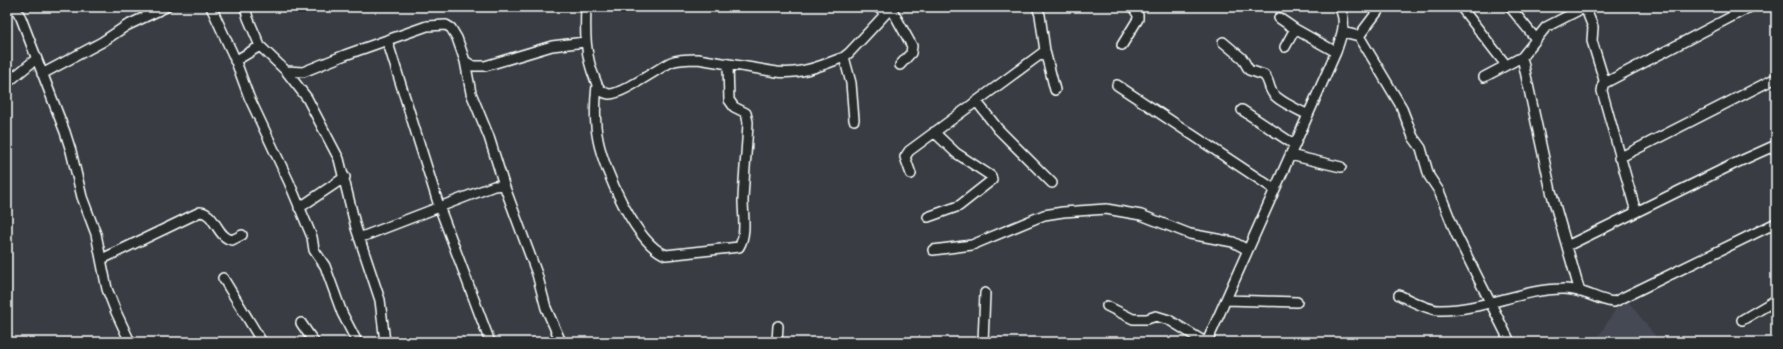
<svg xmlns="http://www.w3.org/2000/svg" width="1783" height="349" font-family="'Patrick Hand',sans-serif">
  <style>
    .built { fill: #444852 }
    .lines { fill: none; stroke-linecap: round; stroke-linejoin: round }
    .minor-casing { stroke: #fff; stroke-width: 12 }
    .minor { stroke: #2a2d2e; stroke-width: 9 }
  </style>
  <rect width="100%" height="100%" fill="#393d43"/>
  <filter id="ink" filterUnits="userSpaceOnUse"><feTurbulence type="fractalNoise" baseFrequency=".025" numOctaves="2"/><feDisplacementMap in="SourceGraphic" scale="8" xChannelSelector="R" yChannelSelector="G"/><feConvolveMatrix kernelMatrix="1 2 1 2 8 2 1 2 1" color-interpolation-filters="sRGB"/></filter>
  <g filter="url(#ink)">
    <path class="built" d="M1624,296L1660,342H1595Z"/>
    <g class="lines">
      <g class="minor-casing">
        <path id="minor" d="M15,7L21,18L65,132L71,151L82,197L96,234L107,289L116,312L130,342
          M211,7L235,59L249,97L289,182L312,237L314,250L325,266L342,313L357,342
          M245,7L248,18L260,46L286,71L307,98L339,159L356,228L380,300L385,342
          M586,7C585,32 585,56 595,79C597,86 601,93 609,94C621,95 657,69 671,62C679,59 689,59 698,59L777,72C800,75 823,65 844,57L849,53L892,7
          M877,7L886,13
          M1037,7L1040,15L1045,51L1055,90
          M1461,7L1506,65
          M1510,7L1536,39
          M1585,7L1593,27L1592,41L1604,80L1602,91L1636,212
          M891,8L912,46L911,53L900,65
          M1279,18L1295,29L1336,52
          M1343,32L1359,36L1401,106L1413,137L1421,148L1429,176L1439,191L1456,234L1510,342
          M1359,36L1381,7
          M387,40L439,206L490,342
          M1223,42L1242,58L1249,70L1264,75C1270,81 1268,86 1272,92C1277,101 1299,110 1308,115
          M1122,45L1138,19V15L1133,7
          M1285,47L1295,29
          M844,57L851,83L854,120
          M1522,57L1551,191L1580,292
          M235,61L260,46
          M465,61L473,66H485L552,46L585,42
          M286,71L303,72L345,55L427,26L446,25L451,28L457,38L465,61L471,93L489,137L504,185L537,274L546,308L561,342
          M42,74L102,42L126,26L166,7
          M1484,77L1522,57L1546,27L1585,7
          M7,83L36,59
          M1603,84L1750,7
          M597,85C595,103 594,121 598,140C604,170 636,244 666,255L739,247C747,234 743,215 743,200C744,174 747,148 748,122L746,113L734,107L729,100L728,65
          M1117,85L1274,189
          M977,102L998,129L1052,183
          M1242,110L1295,145
          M1290,155L1341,167
          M1619,158L1776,78
          M911,174L905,157L909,151L1045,51
          M299,208L345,177
          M928,217L959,206L992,180L991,176L956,153L934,132
          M359,238L494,186L504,185
          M1567,246L1736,163L1776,145
          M933,250L972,245L1044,215L1063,212L1106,209L1141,215L1190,234L1233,242L1248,250
          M102,259L200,212C215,212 217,238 232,240L242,235
          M223,278L262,342
          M1399,295C1409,300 1428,310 1439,310C1481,311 1522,289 1562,289C1578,288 1593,297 1608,301L1614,302L1776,223
          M1226,300L1297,302
          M1107,306L1133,319H1147L1156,316L1169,320L1205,342
          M1742,320L1776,300
          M301,323L314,342
          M777,342L778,326
          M983,342L985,293
          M1207,342L1336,52C1341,36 1348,22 1339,7"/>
      </g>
      <use href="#minor" class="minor"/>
    </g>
  </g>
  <rect width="1783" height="349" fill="none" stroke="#2a2d2e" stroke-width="24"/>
  <rect x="12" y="12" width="1759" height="325" fill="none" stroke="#fff" stroke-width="1.5" filter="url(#ink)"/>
</svg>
